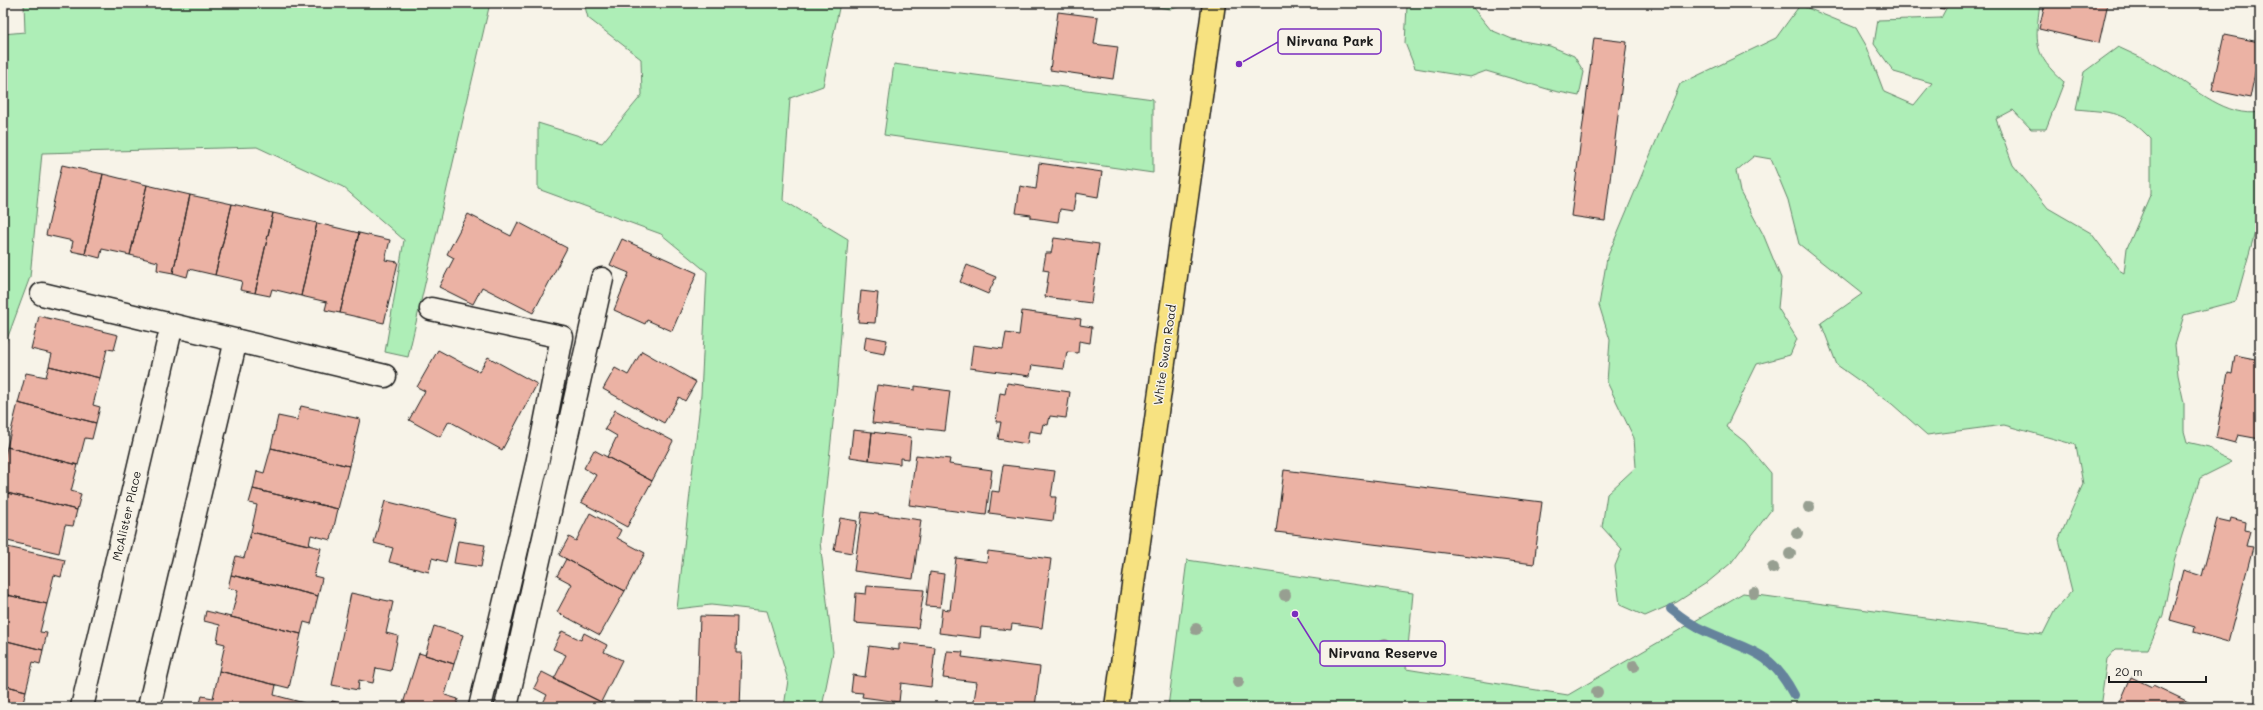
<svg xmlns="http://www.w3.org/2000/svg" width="2263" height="710" font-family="Mali,sans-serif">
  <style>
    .green { fill: #aeeeb7; stroke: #65856a }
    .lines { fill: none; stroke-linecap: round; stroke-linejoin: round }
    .stream { stroke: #65839c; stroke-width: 10 }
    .building { fill: #ebb2a4; stroke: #1c1c1c }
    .minor-casing { stroke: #1c1c1c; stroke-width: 25 }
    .major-casing { stroke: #1c1c1c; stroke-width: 25 }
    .minor { stroke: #f7f3e8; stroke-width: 22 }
    .major { stroke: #f7e281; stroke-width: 22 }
    .tree { fill: #979f91 }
    .labels { text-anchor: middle; stroke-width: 3; stroke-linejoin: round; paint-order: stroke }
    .street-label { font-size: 12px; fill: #1c1c1c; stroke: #f7f3e8 }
    .leader { fill: none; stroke: #7b2cbf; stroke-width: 1.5 }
    .callout-dot { fill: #7b2cbf; stroke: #f7f3e8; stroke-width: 1.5 }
    .callout { fill: #f7f3e8; stroke: #7b2cbf; stroke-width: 1.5 }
    .callout-label { font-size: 13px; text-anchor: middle; font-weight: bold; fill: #1c1c1c }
  </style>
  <rect width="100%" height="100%" fill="#f7f3e8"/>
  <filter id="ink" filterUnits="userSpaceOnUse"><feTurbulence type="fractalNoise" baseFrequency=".025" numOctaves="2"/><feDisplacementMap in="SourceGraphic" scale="8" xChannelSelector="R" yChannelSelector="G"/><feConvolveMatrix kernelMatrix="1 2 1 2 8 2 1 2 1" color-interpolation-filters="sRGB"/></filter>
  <g filter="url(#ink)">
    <path class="green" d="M24,3H490L408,357L385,352L404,240L343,187L257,147L42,153L30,277L3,350V34L25,32Z
      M584,3H840L823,86L790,98L783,200L848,239L837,386L820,542L833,652L822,707H784L788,680L767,611L711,605L677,609L701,395L707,272L661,234L538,189V123L602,143L642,95L641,59L588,18Z
      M1128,3H1179L1178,7L1171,9Z
      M1405,3H1469L1491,30L1512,39L1550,46L1574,56L1584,72L1579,96L1554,91L1486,71L1470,77L1415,68L1405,43L1407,6Z
      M1949,3H2040C2035,43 2033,54 2064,82L2046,129H2031L2013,110L1996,119L2013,165L2048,208L2091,233L2119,270L2124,273L2127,248L2151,193V139C2123,110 2115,113 2076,109L2084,72L2118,47C2135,55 2154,63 2170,73C2196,89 2227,118 2260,112V199L2257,201L2259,218L2236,301L2184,315L2175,345L2178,375L2184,403V431L2187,442L2209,447L2219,456L2232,462L2200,478L2174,561L2163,615L2148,649H2116L2107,659L2100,707H1168L1187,560L1413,593L1406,669L1568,695L1743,593L2043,634L2055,610L2072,591L2059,539L2083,484L2076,445L2004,425L1927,435L1892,404L1837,365L1821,323L1862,294L1799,244L1788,200L1771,159L1754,156L1736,171L1740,192L1763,234L1781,278L1778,308L1797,339L1790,355L1757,364L1726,427L1745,442L1771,473V510L1731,563L1708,582L1677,602L1645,616L1620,605L1615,566L1622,549L1602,527L1607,494L1636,467L1634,438L1607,382L1610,340L1599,305L1607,258L1680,84L1776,38L1800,5L1856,28L1867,47L1884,92L1914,105L1932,83L1894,72L1874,44L1878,20L1941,18Z
      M894,64L1153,99V173L884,135Z"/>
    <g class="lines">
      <path class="stream" d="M1671,609C1682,618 1693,626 1705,631C1748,651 1769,648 1794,695"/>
    </g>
    <path class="building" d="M1905,3H1945L1944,9Z
      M2045,3H2108L2099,43L2039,29Z
      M1058,12L1098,17L1094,44L1118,47L1113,79L1050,70Z
      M2224,35L2259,42L2260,37V69L2256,68L2250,98L2212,90Z
      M1594,38L1627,42L1605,221L1571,216Z
      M1039,163L1102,172L1098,197L1076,193L1073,211L1060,209L1058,222L1031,218V215L1016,213L1020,186L1036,189Z
      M62,165L103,174L85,254L71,251L73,241L46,235Z
      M103,174L147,185L130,255L102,249L100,258L85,254Z
      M147,185L190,195L173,273L157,270L158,262L130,255Z
      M190,195L232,204L215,275L189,269L187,277L173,273Z
      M232,204L273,213L255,293L240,290L242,281L215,275Z
      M273,213L317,223L301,296L272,289L270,296L255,293Z
      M468,214L511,236L518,222L567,248L533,313L482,287L473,304L439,287L454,258L447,254Z
      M317,223L359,233L340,313L325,310L327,302L301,296Z
      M359,233L390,240L385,260L398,262L384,323L340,313Z
      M1054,238L1099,244L1091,303L1045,297L1049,271L1043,270L1046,253H1051Z
      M622,239L697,273L672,331L647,320L645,324L614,310L629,273L610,265Z
      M967,265L996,277L988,294L960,282Z
      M861,291L878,293L875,323L858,322Z
      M1022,311L1081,319L1080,325L1092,327L1090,343L1079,341L1078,353L1067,352L1064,369L1032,365L1030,376L970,368L973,345L1003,349L1006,333L1019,335Z
      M39,316L118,335L114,350L107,349L100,378L49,366L52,354L31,349Z
      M866,336L887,340L884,354L864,350Z
      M438,350L479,372L488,357L537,384L502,450L449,421L440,437L409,420L425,391L417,387Z
      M642,351L696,382L685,401L679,397L664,423L603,389L615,368L628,375Z
      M2235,355L2260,360V439L2238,435L2235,443L2216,438L2228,373L2232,374Z
      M49,366L100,378L93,405L100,407L96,423L18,403L26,373L46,377Z
      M1007,383L1070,392L1066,418L1050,416L1048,425L1043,424L1041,433L1029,431L1027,444L998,439L1001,422H996L1000,393L1005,394Z
      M877,385L915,390V386L950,391L945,431L872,423Z
      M18,403L96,423L92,439L85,438L78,465L7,447Z
      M301,406L360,419L349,466L271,448L278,416L297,420Z
      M615,410L673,441L652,481L607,457L617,436L605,429Z
      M853,430L872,432L869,460L850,457Z
      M872,432L911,437L909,459L900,458V464L869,460Z
      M7,447L78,465L71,491L81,494L77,510L3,492V465Z
      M271,448L349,466L338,509L253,489L257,471L264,473Z
      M594,450L652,481L627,527L581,502L596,475L584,468Z
      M916,455L950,459L949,464L992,470L986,515L909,505Z
      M1003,465L1055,471L1051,497H1056L1053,521L989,513L992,491L999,492Z
      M1284,470L1542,502L1534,564L1276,532Z
      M253,489L338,509L331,540L311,535L309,545L251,532L257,505L249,503Z
      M3,492L77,510L73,526L65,525L59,553L3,540Z
      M385,501L456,519L446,562L432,558L429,572L389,562L393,548L374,543Z
      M862,512L921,520L913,579L854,571Z
      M590,513L621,530L617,538L645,553L625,591L559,555L569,537L576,541Z
      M840,518L857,521L852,553L834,550Z
      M2231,518L2246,522L2245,530L2250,531L2246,546L2253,547L2228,642L2194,632L2195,627L2170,620L2183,570L2202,576L2217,519L2230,522Z
      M251,532L321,548L314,576L322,578L318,596L231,575L236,556L244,558Z
      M458,541L485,545L481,567L454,563Z
      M3,546L65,560L61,577L54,575L47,604L3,594Z
      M988,551L1051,559L1042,628L1012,624L1011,630L981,627L980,638L939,633L942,609L950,610L956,558L987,562Z
      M566,559L625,591L600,635L557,612L572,584L557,576Z
      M930,572L944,574L940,607L926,606Z
      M231,575L318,596L311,624L304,622L301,634L231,617L238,590L228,588Z
      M867,586L924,590L918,628L854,623L856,593L866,594Z
      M351,593L393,602L386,633L398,636L391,671L376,668L373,683L359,680L358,690L332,685Z
      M3,594L47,604L40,632L47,633L43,650L3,640Z
      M206,611L301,634L289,688L219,671L225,644L217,642L220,625L204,621Z
      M700,616L737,617L736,653H742L740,707H697Z
      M434,626L463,635L454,664L425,655Z
      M562,631L581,640L584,633L607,645L604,652L622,660L601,702L554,679L566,655L553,649Z
      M3,640L43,650L40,664L33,662L26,691L3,685Z
      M899,643L935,647L931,687L901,683L899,702L862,697L863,693L851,692L853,675L865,677L869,646L899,650Z
      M947,651L963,652L962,657L1040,667L1035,707H973L977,682L943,678Z
      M419,653L454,664L445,695L458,699L456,707H402Z
      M219,671L276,685L274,695L304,703L302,707H199L202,696L213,698Z
      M542,672L601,702L599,707H541L547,695L534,688Z
      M2131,677L2152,687L2153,685L2199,707H2118Z
      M3,685L26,691L22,707H3Z
      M332,701L357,707H330Z"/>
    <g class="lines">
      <g class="minor-casing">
        <path id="minor" d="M42,294L385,376
          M431,309L562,337L537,464L480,707
          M82,707L172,325
          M149,707L236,340
          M506,707L602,279"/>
      </g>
      <g class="major-casing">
        <path id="major" d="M1116,707L1214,3"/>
      </g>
      <use href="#minor" class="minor"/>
      <use href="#major" class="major"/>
    </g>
    <g class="tree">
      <circle cx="1809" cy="507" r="6"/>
      <circle cx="1797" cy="533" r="6"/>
      <circle cx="1790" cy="554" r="6"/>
      <circle cx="1773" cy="568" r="6"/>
      <circle cx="1754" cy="593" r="6"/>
      <circle cx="1285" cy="595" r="6"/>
      <circle cx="1196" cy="629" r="6"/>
      <circle cx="1385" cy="644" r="6"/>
      <circle cx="1634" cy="666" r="6"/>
      <circle cx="1238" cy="682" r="6"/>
      <circle cx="1597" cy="692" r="6"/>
    </g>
  </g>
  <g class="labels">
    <g class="street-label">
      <text transform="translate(1165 355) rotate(-82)" y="4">White Swan Road</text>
      <text transform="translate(127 516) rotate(-77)" y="4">McAlister Place</text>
    </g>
  </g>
  <path class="leader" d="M1239 64L1278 42M1295 614L1320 654"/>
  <g class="callout-dot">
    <circle cx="1239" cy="64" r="4"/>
    <circle cx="1295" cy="614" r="4"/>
  </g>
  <g class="callout">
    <rect x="1278" y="29" width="103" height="25" rx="4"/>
    <rect x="1320" y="641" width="125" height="25" rx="4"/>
  </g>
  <g class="callout-label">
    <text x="1330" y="46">Nirvana Park</text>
    <text x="1383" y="658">Nirvana Reserve</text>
  </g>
  <rect width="2263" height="710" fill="none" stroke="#f7f3e8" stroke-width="16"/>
  <rect x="8" y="8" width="2247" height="694" fill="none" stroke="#1c1c1c" stroke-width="1.5" filter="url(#ink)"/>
  <path d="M2109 676v6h97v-6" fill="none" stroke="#1c1c1c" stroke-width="2"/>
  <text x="2115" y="676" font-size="12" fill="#1c1c1c" stroke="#f7f3e8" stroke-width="3" paint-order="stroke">20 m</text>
</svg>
